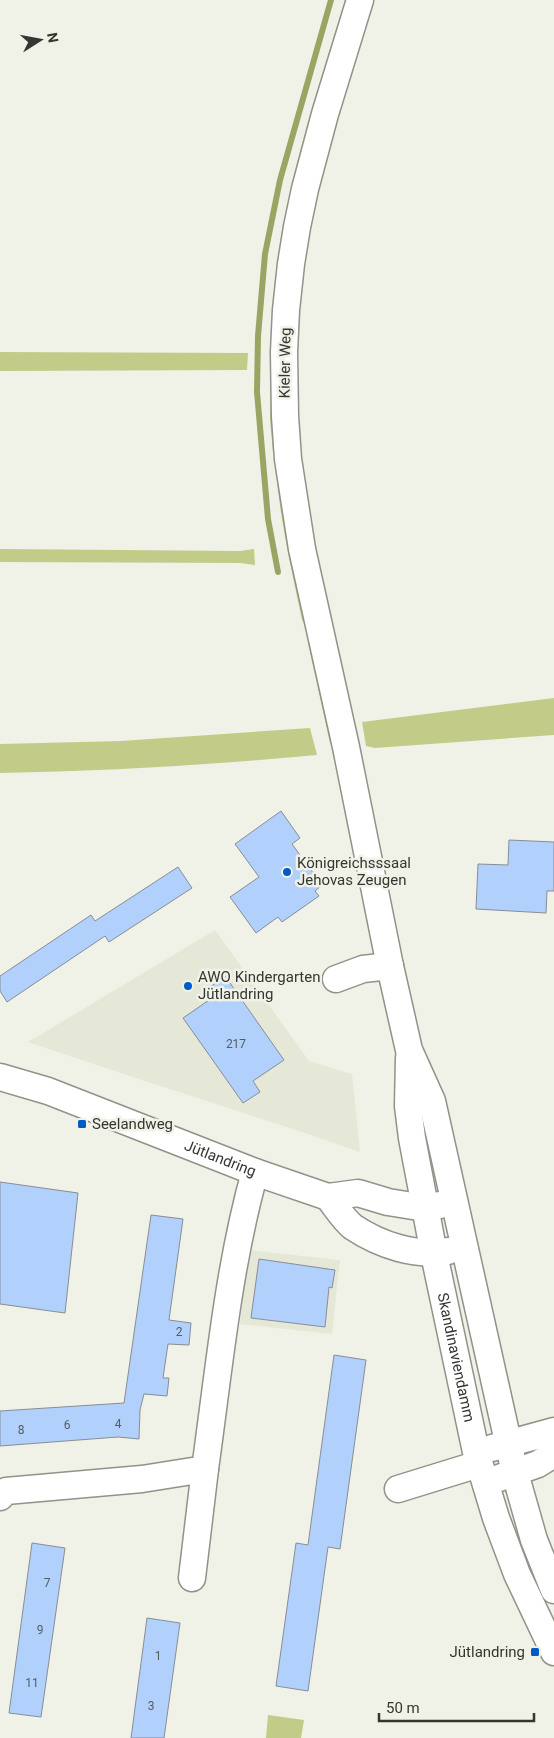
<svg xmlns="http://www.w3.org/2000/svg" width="554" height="1738" font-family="Roboto,sans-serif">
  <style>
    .built { fill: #e5e8d6 }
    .green { fill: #c3cb89 }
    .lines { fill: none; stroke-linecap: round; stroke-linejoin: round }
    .stream { stroke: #9ca463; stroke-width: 6 }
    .building { fill: #b1d0fc; stroke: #878d96 }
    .minor-casing { stroke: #919289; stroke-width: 29 }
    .minor { stroke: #fff; stroke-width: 26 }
    .poi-dot { fill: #005bc4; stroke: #f0f2e7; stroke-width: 2 }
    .labels { text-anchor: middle; stroke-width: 5; stroke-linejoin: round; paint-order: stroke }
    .number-label { font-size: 12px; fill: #545c64 }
    .street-label { font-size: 15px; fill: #353632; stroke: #f0f2e7 }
    .poi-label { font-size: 15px; fill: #353632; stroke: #f0f2e7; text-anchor: start }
  </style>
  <rect width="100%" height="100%" fill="#f0f2e7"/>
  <path class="built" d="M215,930L309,1061L352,1074L360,1152L302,1132L145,1081L28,1042Z
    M248,1250L340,1260L332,1334L240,1324Z"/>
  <path class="green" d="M345,0H349L274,339H271C273,310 274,280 279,251C292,166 320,83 345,0Z
    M0,352L248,353L247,370L0,371Z
    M271,360L273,361L276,452H273L270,420Z
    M276,471H279L307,624L305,625L302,620C292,571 280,521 276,471Z
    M0,549L240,551L254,549L255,565L240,563L0,562Z
    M310,642L333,742L330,743L308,643Z
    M554,698V735L375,748L366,746L362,722Z
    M310,728L317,755C211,765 106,771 0,773V744L121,741Z
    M268,1715L304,1720L301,1738H266Z"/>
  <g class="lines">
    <path class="stream" d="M278,572L268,519L257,392L258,336L265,254L280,180L331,0"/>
  </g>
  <path class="building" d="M281,811L300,838L292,844L322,885L315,891L319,896L282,922L278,917L256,933L230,897L259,877L235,844Z
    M509,840L554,842V891H547L546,913L476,909L478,864L508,865Z
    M178,867L192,888L109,942L105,936L7,1002L0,991V976L91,915L95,921Z
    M225,976L284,1060L253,1081L260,1092L243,1103L183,1018L212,998L206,990Z
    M0,1182L78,1193L65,1313L0,1304Z
    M151,1215L183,1219L169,1320L191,1323L189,1345L168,1344L163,1378H169L167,1396L144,1394L140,1410L139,1439L118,1437L0,1446V1411L124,1403Z
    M259,1259L335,1270L332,1288L329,1287L325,1327L251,1318Z
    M334,1355L366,1360L340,1549L328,1547L308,1691L276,1686L296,1543L308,1545Z
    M32,1543L65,1548L41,1717L9,1713Z
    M147,1618L180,1623L164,1738H131Z"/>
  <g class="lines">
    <g class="minor-casing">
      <g id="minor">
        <path d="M360,0L325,114L305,189L297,227L291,264L286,310L284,352L285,416L288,459L302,549L346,747L390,966L409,1050L432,1101L515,1473L534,1540L554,1590"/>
        <path d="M336,979L363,969L390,966"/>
        <path id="s1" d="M409,1058L408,1106L412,1138L434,1254L476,1452L496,1518L517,1574L554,1652"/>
        <path id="s2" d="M0,1077L48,1091L255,1172L328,1197L358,1193L388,1202L425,1208L440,1205"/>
        <path d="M328,1197C336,1207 344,1220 353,1227C380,1245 416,1257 448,1251"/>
        <path d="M492,1448L554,1431"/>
        <path d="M499,1478L538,1464L554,1454"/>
        <path d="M398,1489L479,1464"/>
        <path d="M0,1497L6,1491L142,1479L205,1469C219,1370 228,1268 255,1172"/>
        <path d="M192,1578L205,1469"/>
      </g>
    </g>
    <use href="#minor" class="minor"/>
  </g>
  <g class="poi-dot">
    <circle cx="287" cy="872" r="5"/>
    <circle cx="188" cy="986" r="5"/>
    <rect x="77" y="1119" width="10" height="10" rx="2.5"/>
    <rect x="530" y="1647" width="10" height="10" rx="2.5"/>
  </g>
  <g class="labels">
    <g class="number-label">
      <text x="236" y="1048">217</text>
      <text x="179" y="1336">2</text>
      <text x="118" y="1428">4</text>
      <text x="67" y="1429">6</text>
      <text x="21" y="1434">8</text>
      <text x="47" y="1587">7</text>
      <text x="40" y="1634">9</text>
      <text x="158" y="1660">1</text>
      <text x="32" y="1687">11</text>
      <text x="151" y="1710">3</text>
    </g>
    <g class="street-label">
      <text transform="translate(285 363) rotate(-89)" y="5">Kieler Weg</text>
      <text dy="5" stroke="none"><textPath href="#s2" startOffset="235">Jütlandring</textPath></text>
      <text dy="5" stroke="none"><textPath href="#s1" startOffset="304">Skandinaviendamm</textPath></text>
    </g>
    <g class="poi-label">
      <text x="297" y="868">Königreichsssaal<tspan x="297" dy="17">Jehovas Zeugen</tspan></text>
      <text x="198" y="982">AWO Kindergarten<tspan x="198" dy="17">Jütlandring</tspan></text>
      <text x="92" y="1129">Seelandweg</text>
      <text x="525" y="1657" text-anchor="end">Jütlandring</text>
    </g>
  </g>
  <g transform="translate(40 40) rotate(79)" stroke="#f0f2e7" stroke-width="4" paint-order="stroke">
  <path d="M0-4L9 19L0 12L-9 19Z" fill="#353632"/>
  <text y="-8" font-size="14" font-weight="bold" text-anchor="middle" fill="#353632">N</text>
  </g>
  <path d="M379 1713v8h155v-8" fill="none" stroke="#353632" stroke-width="2.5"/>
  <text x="386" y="1713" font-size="15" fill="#353632" stroke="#f0f2e7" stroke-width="4" paint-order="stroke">50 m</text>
</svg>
